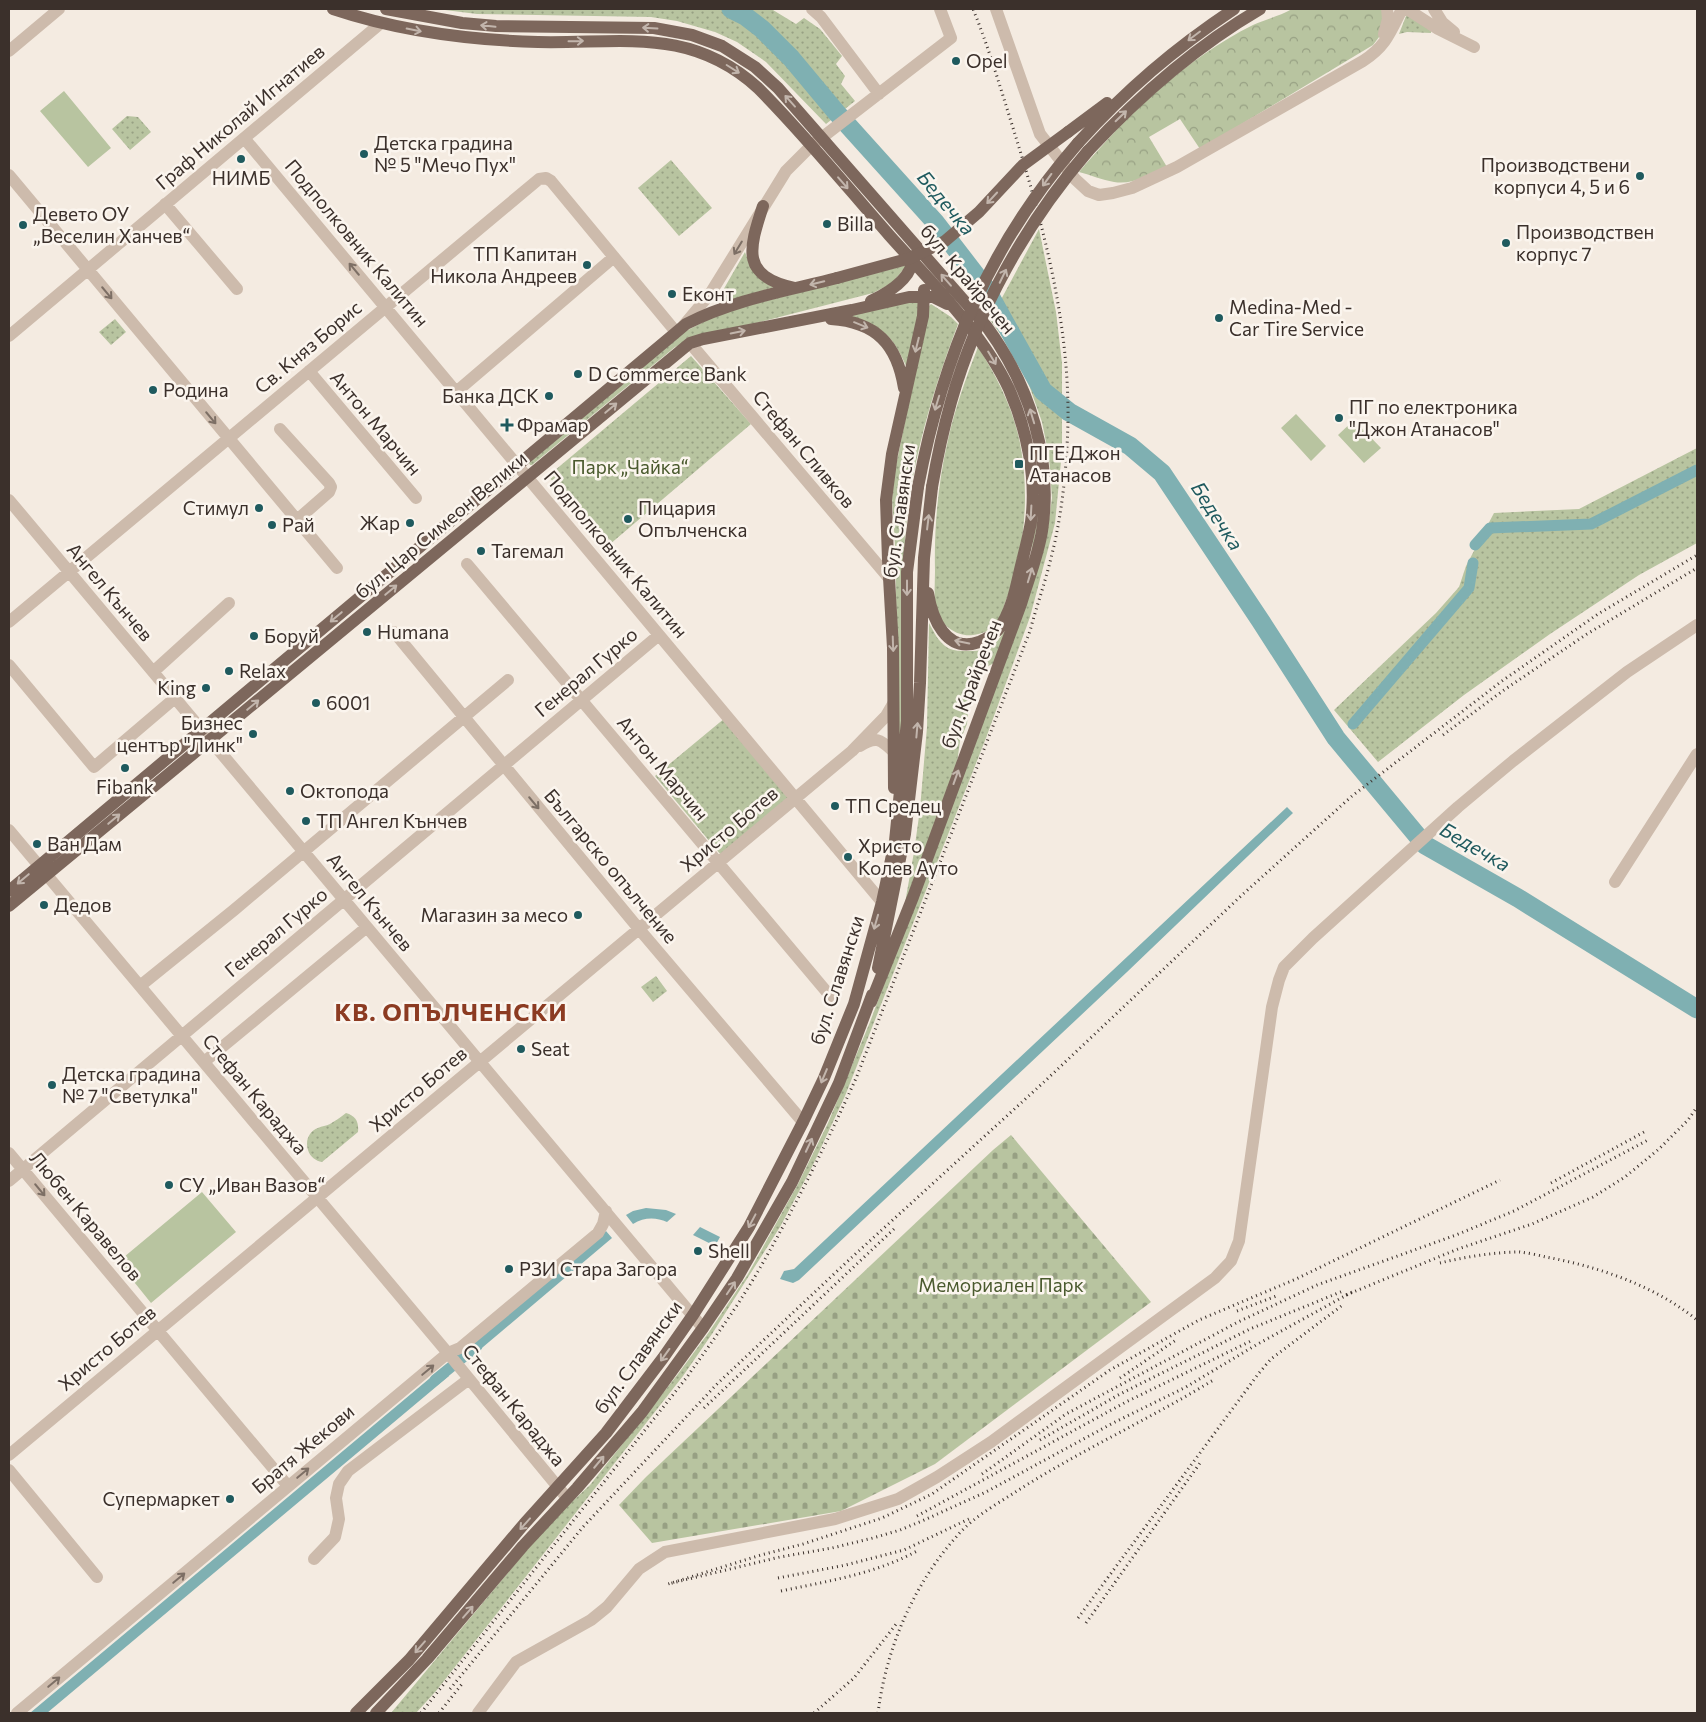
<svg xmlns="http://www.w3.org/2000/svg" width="1706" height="1722" font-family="Commissioner,sans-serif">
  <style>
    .grass { fill: url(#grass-dots) }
    .forest { fill: url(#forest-crowns) }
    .cemetery { fill: url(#cemetery-stones) }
    .garden { fill: #b8c4a0 }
    .water { fill: #7fb0b2 }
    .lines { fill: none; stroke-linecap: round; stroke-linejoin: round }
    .canal { stroke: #7fb0b2; stroke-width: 11 }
    .river { stroke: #7fb0b2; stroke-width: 19 }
    .minor { stroke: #cdbbac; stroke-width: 12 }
    .major { stroke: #7d675c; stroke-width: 12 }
    .rail { stroke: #3b302b; stroke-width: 3; stroke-dasharray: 1 4; stroke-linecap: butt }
    .major-bridge { stroke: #7d675c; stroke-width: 12 }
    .oneway { stroke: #c2b5ac }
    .oneway2 { stroke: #7d6f65 }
    .poi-dot { fill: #1f5a5e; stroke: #fbf5ee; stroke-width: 2 }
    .labels { text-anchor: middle; stroke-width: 5; stroke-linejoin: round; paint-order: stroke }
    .poi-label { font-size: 19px; fill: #3b302b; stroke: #fbf5ee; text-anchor: start }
    .street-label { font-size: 19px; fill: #3b302b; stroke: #fbf5ee }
    .park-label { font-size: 19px; fill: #4a5a2e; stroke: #fbf5ee }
    .water-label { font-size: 20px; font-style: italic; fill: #1f5a5e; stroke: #fbf5ee }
    .district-label { font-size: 24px; font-weight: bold; letter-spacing: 1px; fill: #8c3b22; stroke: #fbf5ee }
  </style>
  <defs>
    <pattern id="grass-dots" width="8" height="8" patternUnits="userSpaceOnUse" patternTransform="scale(1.25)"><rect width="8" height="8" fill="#b8c4a0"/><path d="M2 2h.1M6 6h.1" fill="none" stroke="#97a083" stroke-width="1.8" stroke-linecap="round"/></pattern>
    <pattern id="forest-crowns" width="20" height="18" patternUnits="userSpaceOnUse" patternTransform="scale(1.25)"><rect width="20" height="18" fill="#b8c4a0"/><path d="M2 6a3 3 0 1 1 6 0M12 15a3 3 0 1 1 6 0" fill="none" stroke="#97a083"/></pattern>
    <pattern id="cemetery-stones" width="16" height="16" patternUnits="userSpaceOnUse" patternTransform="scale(1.25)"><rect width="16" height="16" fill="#b8c4a0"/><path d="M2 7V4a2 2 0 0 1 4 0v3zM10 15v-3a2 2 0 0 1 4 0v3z" fill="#97a083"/></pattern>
  </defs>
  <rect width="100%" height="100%" fill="#f4ebe1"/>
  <path class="grass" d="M437,9H773V10L796,24L804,18L820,29L842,56L836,64L845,76L841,84L855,101L826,124L766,62L737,42L715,32L677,21L651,17L477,14Z
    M1409,15L1431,31V33L1407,32L1399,34L1406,16Z
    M127,116L138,117L151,132L130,150L112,129Z
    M671,160L712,208L679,236L638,188Z
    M1039,229L1056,312L1062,363V451L1055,523L1030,617L986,738L845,1096L812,1167L780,1227L712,1334L683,1376L436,1691L416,1713H391L551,1521L590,1485L678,1374L709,1332L748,1274L798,1184L828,1123L870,1022L1023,611L1046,540L1052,498L1049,457L1042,422L1029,385L1012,350L990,320Z
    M745,252L749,263L775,287L721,303L718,299Z
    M907,265L892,283L873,293L698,338L675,347L532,465H530L529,463L684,332L723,312Z
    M921,299L907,368C894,338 884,326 852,318V315Z
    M931,304L951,317L958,324C932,393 910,466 905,540C901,601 905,661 903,722C902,747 899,773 897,798V644L895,545L892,499L895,470L929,306Z
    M115,319L126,332L111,345L99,332Z
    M978,347C997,377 1013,408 1020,443C1030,496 1025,553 1005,603C1003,609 1001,618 997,624C992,630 981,634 973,635C958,637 943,627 938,613C933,600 935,585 935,571C934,527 938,483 948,440C955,408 966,378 978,347Z
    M691,356L751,424L609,545L548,476Z
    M1697,448V543L1639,575L1550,634L1464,695L1378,762L1334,710L1436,613L1459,587L1466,566L1494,513L1579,509Z
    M1039,513L1030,569L994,663L981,670L969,703L967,724L960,741L957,763L905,903L914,852L920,809L927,727L929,623C934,632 938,642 948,648C954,651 961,651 967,651C988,652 998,644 1007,626L1031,554L1034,532Z
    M725,718L791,797L721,855L655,776Z
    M656,976L667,991L653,1002L641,987Z
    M346,1113C356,1116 359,1122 358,1132L322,1162C316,1161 310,1157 308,1150C305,1141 309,1131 318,1128C322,1126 326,1126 330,1124C335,1121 341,1117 346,1113Z"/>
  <path class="forest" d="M1292,9H1384L1382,33L1373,45L1200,149L1180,119L1149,137L1167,167C1150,175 1133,185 1114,182C1102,180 1091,175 1079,172C1128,114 1185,59 1253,25C1266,19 1280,16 1292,9Z"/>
  <path class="cemetery" d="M1011,1135L1151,1302L935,1464L841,1511L652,1543L619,1505L646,1477L993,1150Z"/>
  <path class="garden" d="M64,91L111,148L88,167L40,111Z
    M1296,414L1326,446L1311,461L1281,428Z
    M1354,420L1381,448L1364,463L1338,435Z
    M202,1192L236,1232L151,1303L118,1262Z"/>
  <path class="water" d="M1287,807L1293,813L1127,972L799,1280L793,1283L780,1279L784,1271L794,1269Z
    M646,1208L666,1210L676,1214L667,1222C656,1217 644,1217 633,1224L626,1215L633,1211Z
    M700,1227L720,1237L715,1246L693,1235Z
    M606,1231L612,1238L470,1358L463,1351Z
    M442,1368L449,1376L47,1713H30Z"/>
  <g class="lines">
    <path class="canal" d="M1475,545L1490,528L1591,524L1697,470
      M1353,724L1469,588L1473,563
      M435,1380L477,1346"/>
    <path class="river" d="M731,9L745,16L762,29L791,58L836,112L935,222L985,287L1043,391L1069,412L1130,446L1162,473L1260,620L1336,738L1425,845L1518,898L1697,1009"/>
    <path class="minor" d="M812,9L821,17L879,94
      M996,9L1040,134L1075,179L1088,191L1099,195L1113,193L1132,188L1177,167L1363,61C1386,46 1390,33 1402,9
      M1407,9L1438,29L1474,47
      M1434,9L1442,22L1454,32
      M1384,34L1388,19L1387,9
      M9,51L59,9
      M244,138L882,902
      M9,175L337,568
      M165,204L237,289
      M684,325L710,294L786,171L811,146L951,38L940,9
      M9,336L381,23
      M690,343L889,578
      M309,371L416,498
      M456,392L614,257
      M280,429L329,483L331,487L329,492L297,520
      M9,500L703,1328
      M467,564L831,997
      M9,622L539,179L546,178L551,181L676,332
      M394,632L639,929L803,1122
      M9,665L94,767L175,698
      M153,672L229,603
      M860,746C876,736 880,739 893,751
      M9,830L452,1358L567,1498
      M1615,882L1697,754
      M140,986L234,910L508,680
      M204,1062L367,927
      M9,1153L288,1486
      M9,1181L659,635
      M9,1455L852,751L886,716L893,704
      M9,1470L97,1577
      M314,1559L335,1537L339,1519L336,1498L339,1484L348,1471L469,1379
      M17,1713L448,1353L460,1348L598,1233L603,1224L606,1211
      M478,1713L516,1662L591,1620L607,1607L639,1569L665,1552L835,1519L898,1499L937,1477L991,1442L1215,1278L1231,1261L1239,1241L1272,1007L1279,980L1284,967L1313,938L1458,807L1513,761L1627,672L1697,625"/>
    <path class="major" d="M333,9C399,31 469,40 538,42C621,44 690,26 758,88C804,134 846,186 889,235C930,281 983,333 1009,389C1027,430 1037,478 1031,522C1028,539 1023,557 1019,574C1015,592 1010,614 998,630C993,635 986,639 979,642C946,654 932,618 928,593
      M386,9L462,23L496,26L654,28L692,35L722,46L755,67L778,88L987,327C1030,386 1053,459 1042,531C1038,556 1028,580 1021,604L913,897L871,1002
      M1068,132L1107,103
      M1078,143C1127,89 1174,49 1234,9
      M1088,151C1139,96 1195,47 1260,9
      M763,206C749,249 740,276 795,288
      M871,301C888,293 913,278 913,256
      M831,319C876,322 897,344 904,388
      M894,788L893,648L888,560L886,500L892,454L923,316L924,290
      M9,891L686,324C733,300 786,291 837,278
      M9,906L690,343L703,339L852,310L909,297H933L947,304
      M878,968L905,834L917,732L920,683L924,558L932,487
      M356,1713L409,1660L524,1524L606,1433L663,1358L693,1315L749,1227L803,1122L824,1078L854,1004L882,902L895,841L907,721V572L918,487
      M376,1713L427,1659L523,1546L577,1488L642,1412L703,1328L737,1278L792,1182L839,1083L872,995"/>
    <path class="rail" d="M1443,735L1504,690L1587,634L1697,568
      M1551,1183L1644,1132
      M1440,1263C1464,1257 1495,1252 1520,1252C1528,1253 1538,1255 1546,1257C1600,1267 1655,1286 1697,1320
      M1352,1292L1256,1345L1186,1387L1113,1423L986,1492L922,1521L900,1530L873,1538L832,1548L780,1557L668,1584L761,1555L803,1544L882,1518L932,1494L1110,1370L1199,1320L1296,1279L1500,1180
      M1346,1295L1458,1249L1532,1224L1593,1197L1625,1177L1659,1149L1688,1120L1697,1107
      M1237,1311L1279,1295
      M1120,1378L1176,1340
      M704,1408L895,1228
      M1040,1440L1120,1394L1250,1329L1343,1291
      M982,1474L1066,1414L1238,1322L1317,1285L1456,1235L1514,1211L1648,1140
      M917,1516L1126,1402L1251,1341
      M778,1578L846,1565L904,1550L971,1518
      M781,1591C828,1581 875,1574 917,1551
      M1078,1618L1259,1373L1271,1359L1344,1304
      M1086,1623L1200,1463
      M450,1689L583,1527L718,1383L850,1259L1044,1082L1242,895L1352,796L1502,681L1598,614L1697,555
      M421,1713L687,1377C711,1343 736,1309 757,1273C794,1209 827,1143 857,1076L1030,631C1036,608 1044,586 1050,562C1062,517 1067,467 1068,420C1069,321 1043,224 1014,131C1001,90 989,48 973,9
      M439,1713L462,1684
      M814,1713L854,1678L897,1623
      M878,1713C886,1649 913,1585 957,1536C973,1517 997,1504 1017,1491C1081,1450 1150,1419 1215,1379"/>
    <path class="major-bridge" d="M837,278L911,258L945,241L979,212L1023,165L1068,132
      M918,487C943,355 989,245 1078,143
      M932,487C937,458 943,430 951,402C977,310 1026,223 1088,151"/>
  </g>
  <defs><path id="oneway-shaft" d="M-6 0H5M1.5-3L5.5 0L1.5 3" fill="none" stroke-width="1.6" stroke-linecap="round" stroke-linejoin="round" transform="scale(1.25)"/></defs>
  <g class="oneway">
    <use href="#oneway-shaft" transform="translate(488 26) rotate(-174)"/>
    <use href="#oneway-shaft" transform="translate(650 28) rotate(-177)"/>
    <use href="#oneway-shaft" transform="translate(414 30) rotate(11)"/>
    <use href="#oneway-shaft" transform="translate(1194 36) rotate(143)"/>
    <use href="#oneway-shaft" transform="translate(576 41) rotate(-1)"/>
    <use href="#oneway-shaft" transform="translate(733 69) rotate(32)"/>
    <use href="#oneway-shaft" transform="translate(790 101) rotate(-132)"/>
    <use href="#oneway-shaft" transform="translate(1121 116) rotate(-44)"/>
    <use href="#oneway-shaft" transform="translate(1047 180) rotate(126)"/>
    <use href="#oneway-shaft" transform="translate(843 183) rotate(49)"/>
    <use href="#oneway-shaft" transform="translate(992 198) rotate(133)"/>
    <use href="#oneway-shaft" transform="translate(1003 276) rotate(-64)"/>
    <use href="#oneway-shaft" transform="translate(946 280) rotate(-131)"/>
    <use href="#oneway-shaft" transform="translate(817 283) rotate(166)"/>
    <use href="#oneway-shaft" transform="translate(861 325) rotate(22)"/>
    <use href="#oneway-shaft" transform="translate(738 332) rotate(-11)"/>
    <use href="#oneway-shaft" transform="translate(917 345) rotate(104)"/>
    <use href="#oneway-shaft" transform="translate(992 358) rotate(59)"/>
    <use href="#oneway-shaft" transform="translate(937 403) rotate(107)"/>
    <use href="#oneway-shaft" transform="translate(611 408) rotate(-40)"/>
    <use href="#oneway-shaft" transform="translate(1032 416) rotate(-107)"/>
    <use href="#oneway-shaft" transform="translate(1031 513) rotate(93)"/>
    <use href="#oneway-shaft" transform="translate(928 522) rotate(-83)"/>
    <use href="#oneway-shaft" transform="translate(1030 575) rotate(-73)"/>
    <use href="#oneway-shaft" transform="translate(907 588) rotate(90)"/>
    <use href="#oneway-shaft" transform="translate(391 590) rotate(-40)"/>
    <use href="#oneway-shaft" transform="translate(336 617) rotate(140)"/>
    <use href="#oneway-shaft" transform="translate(962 642) rotate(-168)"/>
    <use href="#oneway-shaft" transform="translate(893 644) rotate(88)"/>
    <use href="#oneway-shaft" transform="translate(253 705) rotate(-40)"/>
    <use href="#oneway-shaft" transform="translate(917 730) rotate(-85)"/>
    <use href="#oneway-shaft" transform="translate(956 777) rotate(-70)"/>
    <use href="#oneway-shaft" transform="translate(114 819) rotate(-40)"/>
    <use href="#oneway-shaft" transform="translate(23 879) rotate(140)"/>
    <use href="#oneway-shaft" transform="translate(876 922) rotate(106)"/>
    <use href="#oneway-shaft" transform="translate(824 1076) rotate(113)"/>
    <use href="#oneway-shaft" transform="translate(809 1145) rotate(-65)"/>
    <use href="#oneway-shaft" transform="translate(752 1221) rotate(118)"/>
    <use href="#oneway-shaft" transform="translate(731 1288) rotate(-56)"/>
    <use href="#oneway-shaft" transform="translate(665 1355) rotate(126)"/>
    <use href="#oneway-shaft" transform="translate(599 1462) rotate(-50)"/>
    <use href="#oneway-shaft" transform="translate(525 1524) rotate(132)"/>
    <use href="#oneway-shaft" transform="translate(468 1612) rotate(-49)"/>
    <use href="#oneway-shaft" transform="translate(420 1647) rotate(131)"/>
  </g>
  <g class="oneway2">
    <use href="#oneway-shaft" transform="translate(738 248) rotate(121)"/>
    <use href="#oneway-shaft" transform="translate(354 269) rotate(-130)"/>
    <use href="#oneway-shaft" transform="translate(107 293) rotate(50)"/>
    <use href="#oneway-shaft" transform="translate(211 418) rotate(50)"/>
    <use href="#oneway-shaft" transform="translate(534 803) rotate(50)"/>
    <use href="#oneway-shaft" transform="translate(40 1190) rotate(50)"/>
    <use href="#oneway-shaft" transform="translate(428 1370) rotate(-40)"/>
    <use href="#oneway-shaft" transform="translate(303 1473) rotate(-40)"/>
    <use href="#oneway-shaft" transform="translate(179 1578) rotate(-40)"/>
    <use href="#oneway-shaft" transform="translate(54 1682) rotate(-40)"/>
  </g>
  <g class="poi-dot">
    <circle cx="956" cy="61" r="5"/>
    <circle cx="364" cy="154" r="5"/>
    <circle cx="241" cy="159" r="5"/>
    <circle cx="1640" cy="176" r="5"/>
    <circle cx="827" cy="224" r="5"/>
    <circle cx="23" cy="225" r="5"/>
    <circle cx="1506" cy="243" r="5"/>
    <circle cx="587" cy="265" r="5"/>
    <circle cx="672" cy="294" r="5"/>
    <circle cx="1219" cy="318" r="5"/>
    <circle cx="578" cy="374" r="5"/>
    <circle cx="153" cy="390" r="5"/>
    <circle cx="549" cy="396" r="5"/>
    <circle cx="1339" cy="418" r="5"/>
    <path d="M504.5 417.5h5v5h5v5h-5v5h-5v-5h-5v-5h5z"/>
    <rect x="1014" y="459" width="10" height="10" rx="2.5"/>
    <circle cx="259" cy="508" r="5"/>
    <circle cx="628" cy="519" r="5"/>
    <circle cx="410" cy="523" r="5"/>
    <circle cx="272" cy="525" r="5"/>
    <circle cx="481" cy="551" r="5"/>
    <circle cx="367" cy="632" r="5"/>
    <circle cx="254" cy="636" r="5"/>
    <circle cx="229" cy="671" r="5"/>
    <circle cx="206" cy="688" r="5"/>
    <circle cx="316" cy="703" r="5"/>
    <circle cx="253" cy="734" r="5"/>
    <circle cx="125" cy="768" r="5"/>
    <circle cx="290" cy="791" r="5"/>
    <circle cx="835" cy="806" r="5"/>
    <circle cx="306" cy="821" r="5"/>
    <circle cx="37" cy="844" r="5"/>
    <circle cx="848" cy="857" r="5"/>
    <circle cx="44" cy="905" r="5"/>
    <circle cx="578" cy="915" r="5"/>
    <circle cx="521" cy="1049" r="5"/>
    <circle cx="52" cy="1085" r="5"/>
    <circle cx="169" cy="1185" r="5"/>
    <circle cx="698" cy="1251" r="5"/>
    <circle cx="509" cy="1269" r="5"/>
    <circle cx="230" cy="1499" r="5"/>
  </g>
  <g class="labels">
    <g class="poi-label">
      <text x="966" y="68">Opel</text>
      <text x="374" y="150">Детска градина<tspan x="374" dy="22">№ 5 "Мечо Пух"</tspan></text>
      <text x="1630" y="172" text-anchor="end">Производствени<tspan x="1630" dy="22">корпуси 4, 5 и 6</tspan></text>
      <text x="241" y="185" text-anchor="middle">НИМБ</text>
      <text x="33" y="221">Девето ОУ<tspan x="33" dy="22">„Веселин Ханчев“</tspan></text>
      <text x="837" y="231">Billa</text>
      <text x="1516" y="239">Производствeн<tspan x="1516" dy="22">корпус 7</tspan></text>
      <text x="577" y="261" text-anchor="end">ТП Капитан<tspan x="577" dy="22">Никола Андреев</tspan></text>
      <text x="682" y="301">Еконт</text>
      <text x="1229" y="314">Medina-Med -<tspan x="1229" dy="22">Car Tire Service</tspan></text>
      <text x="588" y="381">D Commerce Bank</text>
      <text x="163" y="397">Родина</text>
      <text x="539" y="403" text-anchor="end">Банка ДСК</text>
      <text x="1349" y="414">ПГ по електроника<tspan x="1349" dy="22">"Джон Атанасов"</tspan></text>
      <text x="517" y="432">Фрамар</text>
      <text x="1029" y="460">ПГЕ Джон<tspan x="1029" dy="22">Атанасов</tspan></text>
      <text x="249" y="515" text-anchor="end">Стимул</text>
      <text x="638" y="515">Пицария<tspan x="638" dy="22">Опълченска</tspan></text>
      <text x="400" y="530" text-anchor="end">Жар</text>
      <text x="282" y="532">Рай</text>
      <text x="491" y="558">Тагемал</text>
      <text x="377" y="639">Humana</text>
      <text x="264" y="643">Боруй</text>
      <text x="239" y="678">Relax</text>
      <text x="196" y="695" text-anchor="end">King</text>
      <text x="326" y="710">6001</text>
      <text x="243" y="730" text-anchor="end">Бизнес<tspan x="243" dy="22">център "Линк"</tspan></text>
      <text x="125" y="794" text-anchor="middle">Fibank</text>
      <text x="300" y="798">Октопода</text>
      <text x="845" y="813">ТП Средец</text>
      <text x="316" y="828">ТП Ангел Кънчев</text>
      <text x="47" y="851">Ван Дам</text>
      <text x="858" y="853">Христо<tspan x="858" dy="22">Колев Ауто</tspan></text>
      <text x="54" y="912">Дедов</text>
      <text x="568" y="922" text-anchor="end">Магазин за месо</text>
      <text x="531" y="1056">Seat</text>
      <text x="62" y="1081">Детска градина<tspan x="62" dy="22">№ 7 "Светулка"</tspan></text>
      <text x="179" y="1192">СУ „Иван Вазов“</text>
      <text x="708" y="1258">Shell</text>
      <text x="519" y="1276">РЗИ Стара Загора</text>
      <text x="220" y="1506" text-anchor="end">Супермаркет</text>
    </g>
    <g class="street-label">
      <text transform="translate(240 117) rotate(-40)" y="7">Граф Николай Игнатиев</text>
      <text transform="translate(357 243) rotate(50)" y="7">Подполковник Калитин</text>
      <text transform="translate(968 279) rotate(50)" y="7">бул. Крайречен</text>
      <text transform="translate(308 347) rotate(-40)" y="7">Св. Княз Борис</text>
      <text transform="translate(376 423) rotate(50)" y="7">Антон Марчин</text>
      <text transform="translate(804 449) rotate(50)" y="7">Стефан Сливков</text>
      <text transform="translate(899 511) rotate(-82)" y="7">бул. Славянски</text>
      <text transform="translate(441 525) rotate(-40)" y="7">бул. Цар Симеон Велики</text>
      <text transform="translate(616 554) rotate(50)" y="7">Подполковник Калитин</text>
      <text transform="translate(110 592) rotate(50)" y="7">Ангел Кънчев</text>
      <text transform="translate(586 672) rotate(-40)" y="7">Генерал Гурко</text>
      <text transform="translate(971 684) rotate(-69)" y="7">бул. Крайречен</text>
      <text transform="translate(663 768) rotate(50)" y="7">Антон Марчин</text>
      <text transform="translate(729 829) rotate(-40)" y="7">Христо Ботев</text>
      <text transform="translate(611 866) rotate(50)" y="7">Българско опълчение</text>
      <text transform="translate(370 902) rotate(50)" y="7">Ангел Кънчев</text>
      <text transform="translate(276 932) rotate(-40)" y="7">Генерал Гурко</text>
      <text transform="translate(837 980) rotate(-72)" y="7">бул. Славянски</text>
      <text transform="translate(418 1089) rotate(-40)" y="7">Христо Ботев</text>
      <text transform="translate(255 1094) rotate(50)" y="7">Стефан Караджа</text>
      <text transform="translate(86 1216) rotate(50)" y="7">Любен Каравелов</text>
      <text transform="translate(107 1348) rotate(-40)" y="7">Христо Ботев</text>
      <text transform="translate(638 1357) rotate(-54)" y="7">бул. Славянски</text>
      <text transform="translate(514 1405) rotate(51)" y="7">Стефан Караджа</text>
      <text transform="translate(303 1449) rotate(-40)" y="7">Братя Жекови</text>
    </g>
    <g class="park-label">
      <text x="630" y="474">Парк „Чайка“</text>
      <text x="1001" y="1292">Мемориален Парк</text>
    </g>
    <g class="water-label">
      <text transform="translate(946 203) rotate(50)" y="7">Бедечка</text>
      <text transform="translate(1217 516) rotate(57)" y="7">Бедечка</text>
      <text transform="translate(1475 847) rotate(30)" y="7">Бедечка</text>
    </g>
    <g class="district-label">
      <text x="451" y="1021">КВ. ОПЪЛЧЕНСКИ</text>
    </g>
  </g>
  <rect width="1706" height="1722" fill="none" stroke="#3b302b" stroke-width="20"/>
</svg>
